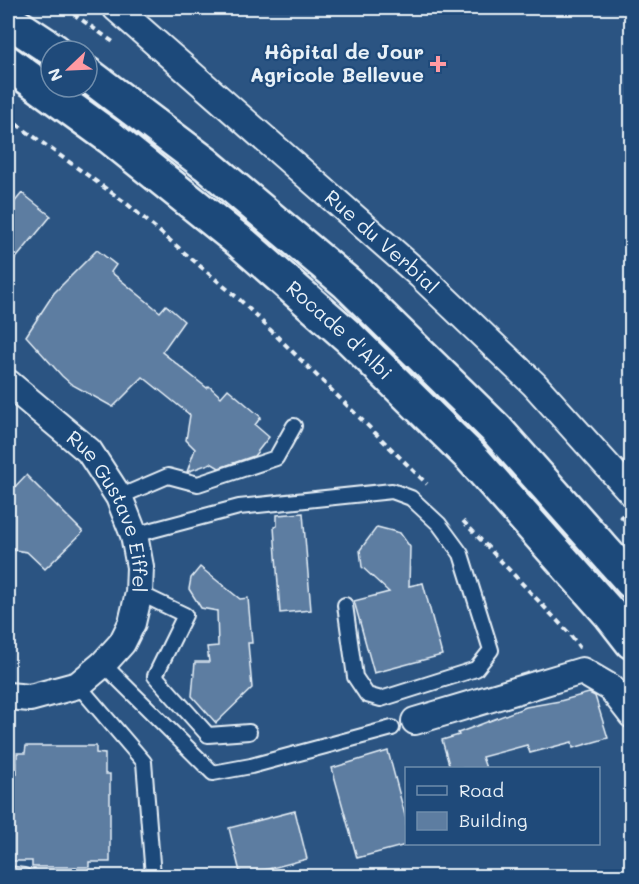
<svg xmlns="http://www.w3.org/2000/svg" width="639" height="884" font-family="Mali,sans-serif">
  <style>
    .building { fill: #5d7da1; stroke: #e8f1f8; stroke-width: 1.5 }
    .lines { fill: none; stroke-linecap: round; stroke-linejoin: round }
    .service-casing { stroke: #e8f1f8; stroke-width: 18 }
    .minor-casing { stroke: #e8f1f8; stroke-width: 30 }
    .trunk-casing { stroke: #e8f1f8; stroke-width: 38 }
    .path { stroke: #e8f1f8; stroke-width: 4; stroke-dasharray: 6 4.5; stroke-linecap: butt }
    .service { stroke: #1f4a7a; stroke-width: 14 }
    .minor { stroke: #1f4a7a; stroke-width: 26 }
    .trunk { stroke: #1f4a7a; stroke-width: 33 }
    .poi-dot { fill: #ff9aa2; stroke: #1f4a7a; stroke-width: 2 }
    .labels { text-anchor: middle; stroke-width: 4.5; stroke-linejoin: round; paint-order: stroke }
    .poi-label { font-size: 20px; font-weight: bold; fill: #e8f1f8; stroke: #1f4a7a; text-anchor: end }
    .street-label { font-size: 20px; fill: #e8f1f8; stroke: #1f4a7a }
  </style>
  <rect width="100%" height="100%" fill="#2b5482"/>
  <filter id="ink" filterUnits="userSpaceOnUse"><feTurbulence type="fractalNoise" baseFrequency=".0167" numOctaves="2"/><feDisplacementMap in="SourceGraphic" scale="12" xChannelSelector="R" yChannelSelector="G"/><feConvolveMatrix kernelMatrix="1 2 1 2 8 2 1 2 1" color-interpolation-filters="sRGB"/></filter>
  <g filter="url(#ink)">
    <path class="building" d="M22,193L51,216L8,268V210Z
      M97,250L116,265L111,272L160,312L166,305L184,321L162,352L207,388L209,386L221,397L228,389L261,417L255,425L269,437L254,456L219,468L211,463L187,472L195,449L186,440L190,415L143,377L113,407L71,384L62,376L26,336L54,293Z
      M26,475L83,532L45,569L27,552L8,549V494Z
      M303,513L311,610L280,613L274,527L277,526V515Z
      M377,527L400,533L410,547L409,586L423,583L442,655L374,673L354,601L389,592L362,567L360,550Z
      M200,567L240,599L248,598L252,643H248L252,688L216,723L192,696L195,662H209L207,647L218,646L217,611L201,608L189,589L191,578Z
      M589,693L595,696L608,738L573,748L572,742L530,753L527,745L482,757L486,768H450L442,740L459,735L458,733L526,707L560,701Z
      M26,746H96V753L105,754V774H110V862H89V867H32V861H11L12,773L17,774V753H25Z
      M388,751L406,819V845L357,858L332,768Z
      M295,811L307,859L241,876L229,828Z"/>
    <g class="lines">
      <g class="service-casing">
        <path id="service" d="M119,497L168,476L198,484L276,458L294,426
          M134,535L239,507L392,491L411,498L439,524L461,554L491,650L476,669L381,699L367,695L355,677L345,605
          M139,593L185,615L155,676L208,735L249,732
          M103,664L213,773L251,766L392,728
          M78,685L144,762L153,876
          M8,874L24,876"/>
      </g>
      <g class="minor-casing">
        <g id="minor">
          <path id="s1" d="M116,8L421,276L534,384L632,493"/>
          <path id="s2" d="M8,383L89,451L119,497L134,535L140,567L139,593L132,623L122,643L103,664L78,685L30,698L8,696"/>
          <path d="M415,721L582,671L611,688L632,715"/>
        </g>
      </g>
      <g class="trunk-casing">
        <g id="trunk">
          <path d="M8,20L55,51"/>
          <path id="s3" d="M8,63L110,137L242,243L350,338L471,457L611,615L632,642"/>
          <path d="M87,74L206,164L347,283L496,429L632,582"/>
        </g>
      </g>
      <path class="path" d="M65,8L116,44
        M8,118L126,203L240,300L427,484
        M620,515L632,529
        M463,521L568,632L580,648"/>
      <use href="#service" class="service"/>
      <use href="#minor" class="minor"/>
      <use href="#trunk" class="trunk"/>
    </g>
  </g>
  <path class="poi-dot" d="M435 55h6v6h6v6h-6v6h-6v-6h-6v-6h6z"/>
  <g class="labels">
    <g class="poi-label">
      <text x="424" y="59">Hôpital de Jour<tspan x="424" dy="23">Agricole Bellevue</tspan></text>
    </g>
    <g class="street-label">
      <text dy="7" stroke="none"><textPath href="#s1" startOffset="354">Rue du Verbial</textPath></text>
      <text dy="7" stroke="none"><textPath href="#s3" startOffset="426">Rocade d'Albi</textPath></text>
      <text dy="7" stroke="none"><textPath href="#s2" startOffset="170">Rue Gustave Eiffel</textPath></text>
    </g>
  </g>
  <rect width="639" height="884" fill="none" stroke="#1f4a7a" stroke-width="30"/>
  <rect x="15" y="15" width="609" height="854" fill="none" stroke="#e8f1f8" stroke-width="2" filter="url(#ink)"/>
  <rect x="405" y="767" width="195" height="78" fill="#1f4a7a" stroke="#6f8dac" stroke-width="1.5"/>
  <rect x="417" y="786" width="30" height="9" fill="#1f4a7a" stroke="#6f8dac" stroke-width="1.5"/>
  <text x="459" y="797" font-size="18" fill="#e8f1f8">Road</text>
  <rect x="417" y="812" width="30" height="18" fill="#5d7da1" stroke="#6f8dac" stroke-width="1.5"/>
  <text x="459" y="827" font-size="18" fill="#e8f1f8">Building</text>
  <g transform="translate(69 69) rotate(247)"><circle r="28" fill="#1f4a7a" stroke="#6f8dac" stroke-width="1.5"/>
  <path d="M0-4.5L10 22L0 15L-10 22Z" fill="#ff9aa2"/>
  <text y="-9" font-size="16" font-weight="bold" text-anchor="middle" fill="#e8f1f8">N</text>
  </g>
</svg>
